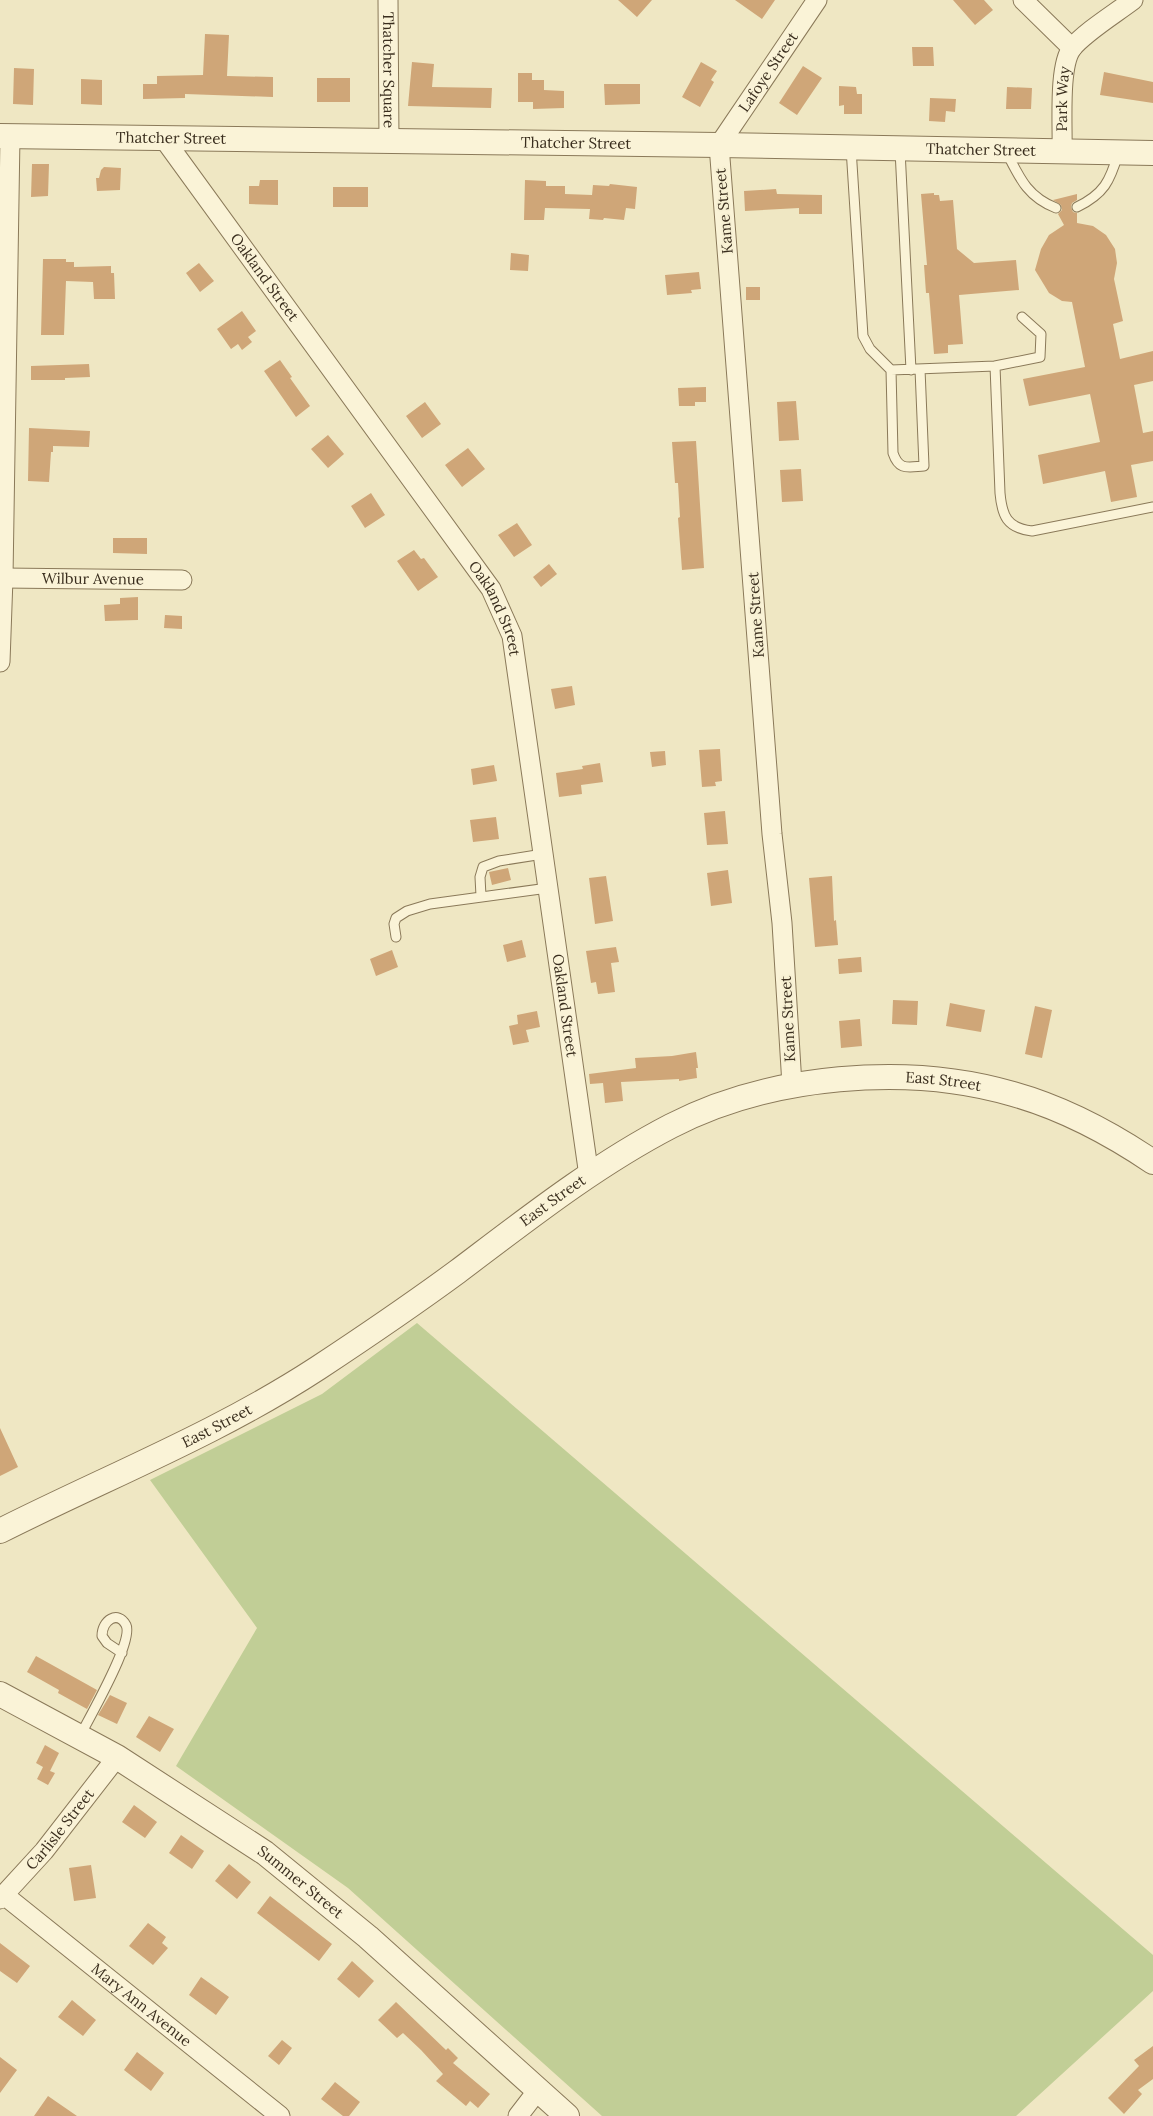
<svg xmlns="http://www.w3.org/2000/svg" width="1153" height="2116" font-family="Lora,serif">
  <style>
    .green { fill: #c1ce96 }
    .building { fill: #cfa678 }
    .lines { fill: none; stroke-linecap: round; stroke-linejoin: round }
    .service-casing { stroke: #8a7959; stroke-width: 11 }
    .minor-casing { stroke: #8a7959; stroke-width: 21 }
    .tertiary-casing { stroke: #8a7959; stroke-width: 26 }
    .service { stroke: #faf3d7; stroke-width: 9 }
    .minor { stroke: #faf3d7; stroke-width: 19 }
    .tertiary { stroke: #faf3d7; stroke-width: 24 }
    .labels { text-anchor: middle; stroke-width: 4; stroke-linejoin: round; paint-order: stroke }
    .street-label { font-size: 15px; fill: #3a2e1e; stroke: #f7f0d3 }
  </style>
  <rect width="100%" height="100%" fill="#efe7c3"/>
  <path class="green" d="M417,1323L1153,1955V1991L1016,2116H602L348,1888L176,1766L257,1628L150,1480L322,1394Z"/>
  <path class="building" d="M618,0H652L637,17Z
    M735,0H775L762,19Z
    M953,0H984L993,10L975,25Z
    M205,34L229,35L227,76L273,77V97L185,94V98L143,99V84H157V76L203,75Z
    M912,47H933L934,66H913Z
    M412,62L434,64L432,87L492,88L491,108L408,106Z
    M701,62L717,71L711,80L714,82L700,107L682,97Z
    M803,66L822,78L797,115L779,103Z
    M14,68L34,69L33,105L13,104Z
    M1104,72L1153,82V103L1100,95Z
    M518,73H532V80H544V90L564,91V108L533,109V102H518Z
    M317,78H350V102H317Z
    M81,79L102,80V105L81,104Z
    M604,84H640V104L605,105Z
    M839,86L856,87L857,94H862V114H844V105L839,106Z
    M1007,87L1032,88L1031,109H1006Z
    M930,98L956,99L955,112L946,111L945,122L929,121Z
    M32,164H49L48,196L31,197Z
    M104,167L121,168L120,190L97,191L96,178H99L101,170Z
    M260,180H278V205L249,204V186H259Z
    M525,180L546,181V186H565V194L592,195L593,185L609,186L610,184L637,187L635,209L626,208L624,220L604,218L603,220L589,219L590,209L545,208L544,220H524Z
    M333,187H368V207H333Z
    M776,189L777,194L822,195V214H799V208L745,211L744,191Z
    M934,193V195H939L940,201L953,200L957,249L974,263L1016,260L1019,290L959,295L963,344L948,345V353L934,354L929,293H926L924,265H927L921,194Z
    M1077,194V200L1072,203L1071,207L1073,212L1077,213V223L1093,226L1106,235L1115,249L1117,263L1114,279L1123,321L1113,324L1120,359L1153,351V381L1134,385L1143,433L1153,431V461L1131,465L1137,497L1111,502L1105,471L1043,484L1038,455L1100,442L1090,394L1029,406L1023,379L1085,367L1072,302L1062,301L1049,293L1035,270L1041,249L1049,235L1064,225L1058,214L1062,210L1061,205L1053,200Z
    M511,253L529,255L528,271L510,270Z
    M43,259H66V262H74V267L111,266V273H114L115,299H94L93,282L66,281L64,335H41Z
    M199,263L214,281L200,292L186,273Z
    M699,272L701,289L691,290L692,293L667,295L665,275Z
    M746,287H760V300H746Z
    M242,311L256,331L248,337L252,342L242,350L238,344L231,349L217,329Z
    M280,360L292,377L290,378L310,406L296,417L264,371Z
    M89,364L90,377L65,378V380H31V366Z
    M706,387V402H695V406H679L678,388Z
    M796,401L799,440L779,441L777,402Z
    M425,402L441,424L422,438L406,416Z
    M29,428L90,431L89,447L53,446V452H51L49,482L28,481Z
    M328,435L344,454L328,468L311,449Z
    M696,441L704,568L682,570L678,518L680,517L678,483H675L672,442Z
    M468,448L485,469L462,487L445,465Z
    M801,469L803,501L782,502L780,470Z
    M371,493L385,515L365,528L351,506Z
    M517,523L532,545L514,557L498,535Z
    M113,538H147V554L113,553Z
    M414,550L421,559L424,558L438,577L418,591L397,561Z
    M549,564L557,574L541,587L533,577Z
    M138,597V620L105,621L104,605L120,604V598Z
    M165,615L182,616V629L164,628Z
    M572,686L575,705L555,709L551,689Z
    M720,749L722,781L715,782L716,786L702,787L699,750Z
    M665,751L666,765L652,767L650,752Z
    M600,763L603,782L581,785L582,794L559,797L556,773L583,769L582,766Z
    M494,765L497,781L473,785L471,769Z
    M725,811L728,844L707,845L704,813Z
    M496,817L499,839L473,842L470,820Z
    M508,868L511,880L492,885L489,872Z
    M728,870L732,903L711,906L707,873Z
    M606,876L613,921L595,924L589,878Z
    M832,876L834,921L836,920L838,945L815,947L809,878Z
    M522,940L526,957L507,962L503,945Z
    M616,947L619,962L611,963L615,992L598,994L596,982L591,983L586,951Z
    M392,950L398,967L376,976L370,959Z
    M861,957L862,972L839,974L838,959Z
    M893,1000L918,1001L917,1025L892,1024Z
    M950,1003L985,1010L981,1032L946,1026Z
    M1035,1006L1052,1010L1042,1058L1025,1054Z
    M537,1011L540,1027L526,1030L529,1042L513,1045L509,1026L518,1024L517,1015Z
    M860,1019L862,1046L841,1048L839,1021Z
    M696,1052L698,1068H696L697,1078L679,1081V1079L621,1082L623,1101L605,1103L603,1083L590,1084L589,1074L636,1068L635,1058L672,1056Z
    M0,1428L18,1467L0,1476Z
    M36,1656L97,1690L87,1709L58,1693L59,1690L27,1672Z
    M110,1695L127,1703L117,1724L98,1715Z
    M149,1716L174,1729L160,1752L136,1737Z
    M45,1745L59,1753L50,1771L55,1773L48,1785L37,1779L43,1767L36,1763Z
    M134,1805L157,1822L145,1838L122,1822Z
    M181,1835L204,1851L192,1869L169,1853Z
    M229,1864L251,1882L237,1899L215,1881Z
    M91,1865L96,1898L74,1901L69,1868Z
    M270,1896L332,1944L319,1961L257,1913Z
    M148,1923L166,1937L162,1943L168,1948L153,1965L129,1946Z
    M0,1943L30,1966L17,1983L0,1971Z
    M352,1961L374,1981L359,1998L337,1979Z
    M201,1977L229,1997L216,2015L189,1995Z
    M72,2000L96,2020L83,2036L58,2017Z
    M396,2002L446,2050L448,2048L458,2058L453,2063L490,2094L478,2108L470,2101L466,2106L436,2081L443,2074L421,2050L403,2033L397,2038L378,2020Z
    M282,2040L292,2048L279,2065L268,2056Z
    M1153,2046V2079L1138,2090L1142,2094L1124,2114L1108,2098L1139,2066L1134,2060Z
    M137,2052L164,2073L151,2091L124,2070Z
    M0,2057L17,2070L0,2093Z
    M335,2082L360,2102L349,2116H343L321,2099Z
    M48,2096L77,2116H34Z"/>
  <g class="lines">
    <g class="service-casing">
      <path id="service" d="M851,148L863,336L870,349L891,370L995,366L1000,493C1002,516 1007,528 1032,531L1153,507
        M900,150L911,370
        M1007,153C1020,179 1028,197 1056,208
        M1077,207C1104,194 1110,181 1118,154
        M995,366L1040,357L1041,334L1022,317
        M891,370L893,453C899,471 908,467 924,466L920,369
        M481,896L480,877L483,867L499,861L543,854
        M396,937L394,924L396,918L407,911L430,904L548,888
        M80,1736C89,1718 134,1641 126,1625C118,1610 102,1620 102,1636L107,1643L122,1653"/>
    </g>
    <g class="minor-casing">
      <g id="minor">
        <path id="s1" d="M388,0L389,141"/>
        <path d="M1023,0L1072,48"/>
        <path id="s2" d="M164,139L491,589L512,636L589,1176"/>
        <path id="s3" d="M1062,151C1063,127 1058,66 1072,48C1085,32 1116,13 1133,0"/>
        <path id="s4" d="M3,578L182,580"/>
        <path d="M0,662L3,578L10,136"/>
        <path id="s5" d="M792,1085L782,923L772,834L719,145L817,0"/>
        <path id="s6" d="M4,1895L280,2116"/>
        <path id="s7" d="M0,1899L44,1851L117,1757"/>
        <path d="M518,2116L538,2090"/>
      </g>
    </g>
    <g class="tertiary-casing">
      <g id="tertiary">
        <path id="s8" d="M0,136L719,145L1153,153"/>
        <path id="s9" d="M0,1531C107,1477 217,1434 318,1368C365,1337 412,1305 457,1272C526,1220 594,1166 671,1126C769,1075 908,1063 1013,1094C1063,1108 1110,1133 1153,1162"/>
        <path id="s10" d="M0,1694L117,1757L265,1853L368,1937L567,2116"/>
      </g>
    </g>
    <use href="#service" class="service"/>
    <use href="#minor" class="minor"/>
    <use href="#tertiary" class="tertiary"/>
  </g>
  <g class="labels">
    <g class="street-label">
      <text dy="5" stroke="none"><textPath href="#s1" startOffset="70">Thatcher Square</textPath></text>
      <text dy="5" stroke="none"><textPath href="#s5" startOffset="1031">Lafoye Street</textPath></text>
      <text dy="5" stroke="none"><textPath href="#s3" startOffset="52">Park Way</textPath></text>
      <text dy="5" stroke="none"><textPath href="#s8" startOffset="171">Thatcher Street</textPath></text>
      <text dy="5" stroke="none"><textPath href="#s8" startOffset="576">Thatcher Street</textPath></text>
      <text dy="5" stroke="none"><textPath href="#s8" startOffset="981">Thatcher Street</textPath></text>
      <text transform="translate(724 211) rotate(-95)" y="5">Kame Street</text>
      <text dy="5" stroke="none"><textPath href="#s2" startOffset="171">Oakland Street</textPath></text>
      <text dy="5" stroke="none"><textPath href="#s4" startOffset="90">Wilbur Avenue</textPath></text>
      <text dy="5" stroke="none"><textPath href="#s2" startOffset="576">Oakland Street</textPath></text>
      <text transform="translate(756 615) rotate(-94)" y="5">Kame Street</text>
      <text dy="5" stroke="none"><textPath href="#s2" startOffset="981">Oakland Street</textPath></text>
      <text transform="translate(788 1019) rotate(-93)" y="5">Kame Street</text>
      <text dy="5" stroke="none"><textPath href="#s9" startOffset="1066">East Street</textPath></text>
      <text dy="5" stroke="none"><textPath href="#s9" startOffset="646">East Street</textPath></text>
      <text dy="5" stroke="none"><textPath href="#s9" startOffset="241">East Street</textPath></text>
      <text dy="5" stroke="none"><textPath href="#s7" startOffset="92">Carlisle Street</textPath></text>
      <text dy="5" stroke="none"><textPath href="#s10" startOffset="355">Summer Street</textPath></text>
      <text dy="5" stroke="none"><textPath href="#s6" startOffset="176">Mary Ann Avenue</textPath></text>
    </g>
  </g>
</svg>
